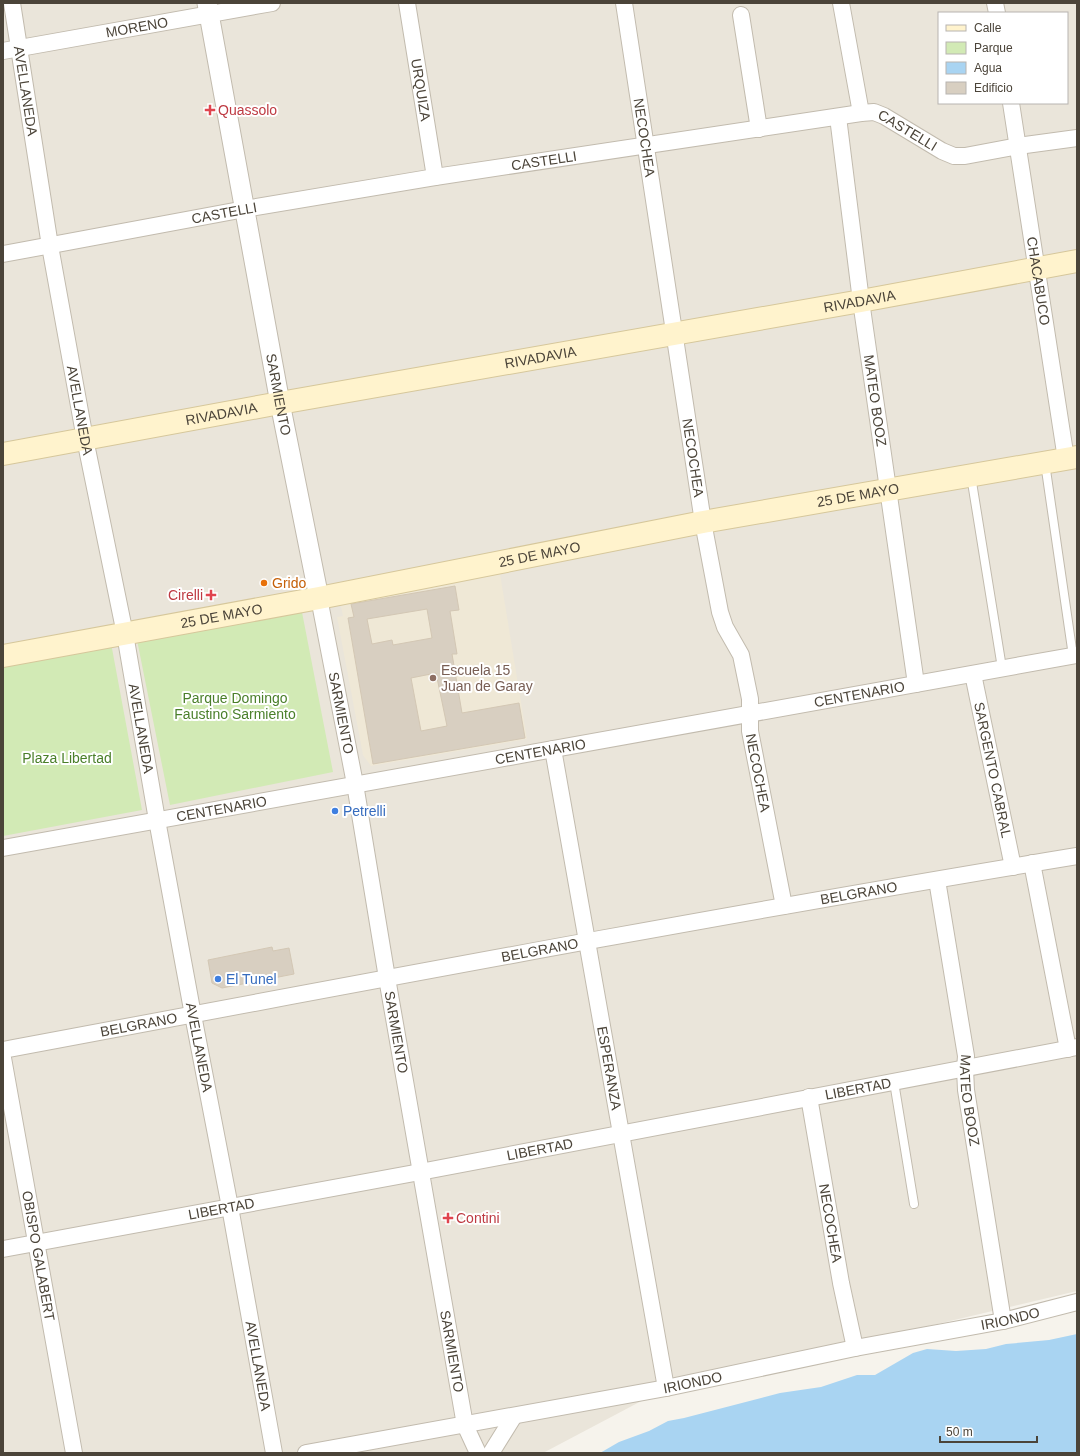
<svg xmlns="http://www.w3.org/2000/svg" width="1080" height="1456" font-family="Helvetica,sans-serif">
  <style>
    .residential { fill: #eae5da; fill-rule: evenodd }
    .education { fill: #efe8d6 }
    .green { fill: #d2eab5 }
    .water { fill: #a9d4f2 }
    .building { fill: #d8cfc1; stroke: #d3c7b4; fill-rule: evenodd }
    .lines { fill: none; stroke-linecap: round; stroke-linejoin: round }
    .service-casing { stroke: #c2bbae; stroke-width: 10 }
    .minor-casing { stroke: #c2bbae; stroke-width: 18 }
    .tertiary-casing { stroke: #c2bbae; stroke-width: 21 }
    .secondary-casing { stroke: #d6c79b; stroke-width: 24 }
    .service { stroke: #fff; stroke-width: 8 }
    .minor { stroke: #fff; stroke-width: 16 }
    .tertiary { stroke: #fff; stroke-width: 19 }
    .secondary { stroke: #fff3cd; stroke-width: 22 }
    .health-dot { fill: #e0444e; stroke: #fff; stroke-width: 1.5 }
    .food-dot { fill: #e8710a; stroke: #fff; stroke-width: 1.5 }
    .education-dot { fill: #8d6e63; stroke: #fff; stroke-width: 1.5 }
    .shop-dot { fill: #3f7fe0; stroke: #fff; stroke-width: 1.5 }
    .labels { text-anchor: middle; stroke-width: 4; stroke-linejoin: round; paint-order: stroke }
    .street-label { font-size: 14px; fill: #4b4439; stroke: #fff }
    .health-label { font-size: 14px; fill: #be3a42; stroke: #fff; text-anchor: start }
    .food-label { font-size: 14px; fill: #c56008; stroke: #fff; text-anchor: start }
    .education-label { font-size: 14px; fill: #785e54; stroke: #fff; text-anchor: start }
    .park-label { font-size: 14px; fill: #4a7f2a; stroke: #fff }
    .shop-label { font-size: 14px; fill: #366cbe; stroke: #fff; text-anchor: start }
  </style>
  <rect width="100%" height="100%" fill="#f6f3ec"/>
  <path class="residential" d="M3,3H1077V1291L666,1388L543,1453H3ZM939,13H1067V103H939Z"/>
  <path class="education" d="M500,574L527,739L371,766L363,755L337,617L343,616L340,602Z"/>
  <path class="green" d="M301,607L333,772L170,805L137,640Z
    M111,643L142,810L3,836V664Z"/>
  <path class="water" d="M1077,1334V1453H600L619,1442L649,1431L668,1421L684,1418L780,1393L821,1387L857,1375H875L913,1353L927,1349L956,1351L986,1349L1006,1344L1049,1340Z"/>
  <path class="building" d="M455,586L459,610L450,611L457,654H452L462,713L519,703L525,738L373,764L348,618L354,617L351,604ZM427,609L432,638L393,645L392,640L372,644L367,619ZM436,673L447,726L421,731L411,678Z
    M272,947L273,951L289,948L294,974L222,988L212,983L208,960Z"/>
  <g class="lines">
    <g class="service-casing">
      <path id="service" d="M1045,463L1073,656
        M971,476L1002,668
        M894,1082L914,1204"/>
    </g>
    <g class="minor-casing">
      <g id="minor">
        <path id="s1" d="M12,3L50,246L85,439L125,634L157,820L193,1015L230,1207L274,1453"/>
        <path id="s2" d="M407,3L435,177"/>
        <path id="s3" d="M624,3L703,522L720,612L725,627L741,655L750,699V731L784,906"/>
        <path d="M841,3L861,113"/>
        <path d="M995,3L997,13"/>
        <path d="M741,15L759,129"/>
        <path id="s4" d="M3,51L272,3"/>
        <path id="s5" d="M1011,103L1066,459"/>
        <path id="s6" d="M838,117L861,301L916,684"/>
        <path id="s7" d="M3,254L245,209L435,177L861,113L874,112L884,116L942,151L954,156H965L1018,146L1077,138"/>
        <path id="s8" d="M319,598L355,784L387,978L465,1425L478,1453"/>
        <path id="s9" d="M973,674L1013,867"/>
        <path id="s10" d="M553,749L666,1388"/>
        <path id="s11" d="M3,848L1077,655"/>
        <path d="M1032,863L1068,1049"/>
        <path id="s12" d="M937,880L966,1056L965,1069L966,1090L1003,1321"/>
        <path id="s13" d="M3,1050C361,983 718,915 1077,856"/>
        <path id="s14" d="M3,1058L74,1453"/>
        <path id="s15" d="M809,1097L841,1283L855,1348"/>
        <path id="s16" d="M3,1249L420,1172L1077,1047"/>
        <path id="s17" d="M306,1453L666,1388L855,1348L1003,1321L1077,1302"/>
        <path d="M491,1453L514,1416"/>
      </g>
    </g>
    <g class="tertiary-casing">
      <g id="tertiary">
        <path id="s18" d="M207,3L280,403L319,598"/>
      </g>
    </g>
    <g class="secondary-casing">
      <g id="secondary">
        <path id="s19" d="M3,454L280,403L861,301L1077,261"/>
        <path id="s20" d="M3,656L319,598L703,522L1077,457"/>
      </g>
    </g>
    <use href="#service" class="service"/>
    <use href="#minor" class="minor"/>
    <use href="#tertiary" class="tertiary"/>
    <use href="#secondary" class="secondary"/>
  </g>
  <g class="health-dot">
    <path d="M208 104h4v4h4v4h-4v4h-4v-4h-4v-4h4z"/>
    <path d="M209 589h4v4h4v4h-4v4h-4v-4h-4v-4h4z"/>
    <path d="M446 1212h4v4h4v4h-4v4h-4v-4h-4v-4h4z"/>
  </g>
  <circle class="food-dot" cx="264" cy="583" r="4"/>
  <circle class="education-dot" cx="433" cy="678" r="4"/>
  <g class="shop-dot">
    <circle cx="335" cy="811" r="4"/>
    <circle cx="218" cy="979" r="4"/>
  </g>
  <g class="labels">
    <g class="street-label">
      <text dy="5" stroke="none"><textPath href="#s4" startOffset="136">MORENO</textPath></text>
      <text dy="5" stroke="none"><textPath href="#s2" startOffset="88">URQUIZA</textPath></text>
      <text dy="5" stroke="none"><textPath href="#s1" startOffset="89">AVELLANEDA</textPath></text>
      <text dy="5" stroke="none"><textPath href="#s7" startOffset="921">CASTELLI</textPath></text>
      <text dy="5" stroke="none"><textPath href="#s3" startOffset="136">NECOCHEA</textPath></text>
      <text dy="5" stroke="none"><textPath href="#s7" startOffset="549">CASTELLI</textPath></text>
      <text dy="5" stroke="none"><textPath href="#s7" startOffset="225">CASTELLI</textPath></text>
      <text dy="5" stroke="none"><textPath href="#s5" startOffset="180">CHACABUCO</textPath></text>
      <text dy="5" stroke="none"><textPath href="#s19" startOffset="870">RIVADAVIA</textPath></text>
      <text dy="5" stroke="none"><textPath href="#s19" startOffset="546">RIVADAVIA</textPath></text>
      <text dy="5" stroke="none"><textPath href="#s18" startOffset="398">SARMIENTO</textPath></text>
      <text dy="5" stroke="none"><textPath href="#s6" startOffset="286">MATEO BOOZ</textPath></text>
      <text dy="5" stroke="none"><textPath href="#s1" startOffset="413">AVELLANEDA</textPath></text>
      <text dy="5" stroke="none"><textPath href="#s19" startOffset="222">RIVADAVIA</textPath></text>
      <text dy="5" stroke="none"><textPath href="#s3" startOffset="460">NECOCHEA</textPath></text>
      <text dy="5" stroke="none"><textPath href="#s20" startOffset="870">25 DE MAYO</textPath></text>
      <text dy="5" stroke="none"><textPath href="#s20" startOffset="546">25 DE MAYO</textPath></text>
      <text dy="5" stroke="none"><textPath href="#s20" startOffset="222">25 DE MAYO</textPath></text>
      <text dy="5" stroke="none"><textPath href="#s11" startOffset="870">CENTENARIO</textPath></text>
      <text dy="5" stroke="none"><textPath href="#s8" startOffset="117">SARMIENTO</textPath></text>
      <text dy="5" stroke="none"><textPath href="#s1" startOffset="737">AVELLANEDA</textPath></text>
      <text dy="5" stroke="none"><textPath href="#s11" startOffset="546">CENTENARIO</textPath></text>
      <text dy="5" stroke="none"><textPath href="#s9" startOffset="98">SARGENTO CABRAL</textPath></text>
      <text dy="5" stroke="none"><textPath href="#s3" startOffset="784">NECOCHEA</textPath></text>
      <text dy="5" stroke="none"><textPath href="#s11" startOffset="222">CENTENARIO</textPath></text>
      <text dy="5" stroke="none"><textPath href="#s13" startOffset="870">BELGRANO</textPath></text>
      <text dy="5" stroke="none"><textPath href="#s13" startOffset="546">BELGRANO</textPath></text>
      <text dy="5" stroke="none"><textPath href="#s13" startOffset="138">BELGRANO</textPath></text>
      <text dy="5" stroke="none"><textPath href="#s8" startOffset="441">SARMIENTO</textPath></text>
      <text dy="5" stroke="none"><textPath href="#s1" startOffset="1061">AVELLANEDA</textPath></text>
      <text dy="5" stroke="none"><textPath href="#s10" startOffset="324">ESPERANZA</textPath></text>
      <text dy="5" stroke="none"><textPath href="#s16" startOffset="870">LIBERTAD</textPath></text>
      <text dy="5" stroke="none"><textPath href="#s12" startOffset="223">MATEO BOOZ</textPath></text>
      <text dy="5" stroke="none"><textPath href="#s16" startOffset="546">LIBERTAD</textPath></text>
      <text dy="5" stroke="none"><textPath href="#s16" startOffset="222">LIBERTAD</textPath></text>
      <text dy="5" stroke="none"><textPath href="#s15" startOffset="128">NECOCHEA</textPath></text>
      <text dy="5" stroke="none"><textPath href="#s14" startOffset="201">OBISPO GALABERT</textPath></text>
      <text dy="5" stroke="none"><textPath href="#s17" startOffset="717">IRIONDO</textPath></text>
      <text dy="5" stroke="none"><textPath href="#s8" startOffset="765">SARMIENTO</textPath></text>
      <text dy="5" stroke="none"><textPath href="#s1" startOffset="1385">AVELLANEDA</textPath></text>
      <text dy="5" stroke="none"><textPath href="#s17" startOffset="393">IRIONDO</textPath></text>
    </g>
    <g class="health-label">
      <text x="218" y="115">Quassolo</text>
      <text x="203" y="600" text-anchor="end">Cirelli</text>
      <text x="456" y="1223">Contini</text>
    </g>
    <g class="food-label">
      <text x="272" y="588">Grido</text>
    </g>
    <g class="education-label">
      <text x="441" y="675">Escuela 15<tspan x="441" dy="16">Juan de Garay</tspan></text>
    </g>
    <g class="park-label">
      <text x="235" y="703">Parque Domingo<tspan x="235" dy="16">Faustino Sarmiento</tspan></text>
      <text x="67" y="763">Plaza Libertad</text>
    </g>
    <g class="shop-label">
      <text x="343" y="816">Petrelli</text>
      <text x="226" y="984">El Tunel</text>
    </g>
  </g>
  <rect width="1080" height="1456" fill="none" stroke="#4b4439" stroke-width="8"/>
  <rect x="938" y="12" width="130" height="92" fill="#ffffff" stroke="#b7b4b0"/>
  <rect x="946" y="25" width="20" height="6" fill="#fff3cd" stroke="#b7b4b0"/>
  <text x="974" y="32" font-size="12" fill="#4b4439">Calle</text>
  <rect x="946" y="42" width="20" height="12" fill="#d2eab5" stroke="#b7b4b0"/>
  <text x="974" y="52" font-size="12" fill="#4b4439">Parque</text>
  <rect x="946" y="62" width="20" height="12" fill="#a9d4f2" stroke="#b7b4b0"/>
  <text x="974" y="72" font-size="12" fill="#4b4439">Agua</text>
  <rect x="946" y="82" width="20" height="12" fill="#d8cfc1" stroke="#b7b4b0"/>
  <text x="974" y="92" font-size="12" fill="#4b4439">Edificio</text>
  <path d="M940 1436v6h97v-6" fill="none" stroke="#4b4439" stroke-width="2"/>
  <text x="946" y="1436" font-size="12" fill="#4b4439" stroke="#ffffff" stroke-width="3" paint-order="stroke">50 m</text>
</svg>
